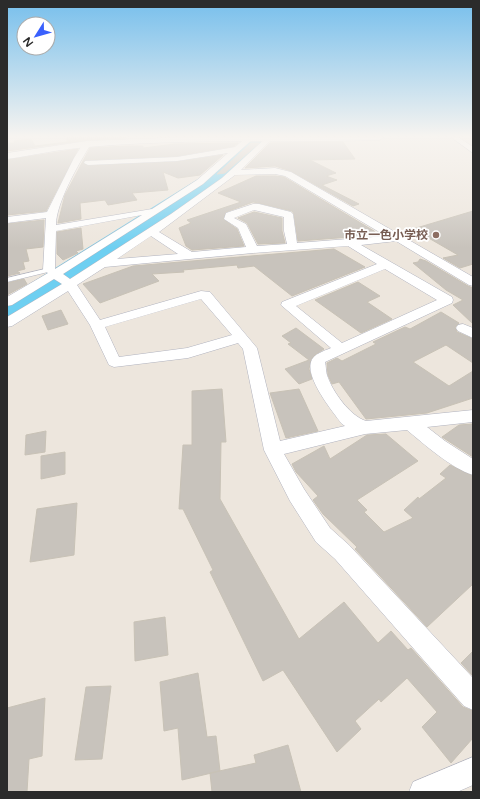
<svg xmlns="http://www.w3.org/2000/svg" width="480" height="799" font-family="'Varela Round','Noto Sans JP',sans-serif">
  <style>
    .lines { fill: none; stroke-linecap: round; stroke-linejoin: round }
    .river { fill: #6ecff1; fill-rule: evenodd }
    .building { fill: #c8c3bc; stroke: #c8c2b6 }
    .service-casing { stroke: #b1b3bf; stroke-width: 1 }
    .minor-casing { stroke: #b1b3bf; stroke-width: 1 }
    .tertiary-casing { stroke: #b1b3bf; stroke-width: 1 }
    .service { fill: #fff; fill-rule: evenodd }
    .minor { fill: #fff; fill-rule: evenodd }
    .tertiary { fill: #fff; fill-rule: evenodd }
    .education-dot { fill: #8d6e63; stroke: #fff; stroke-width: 1.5 }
    .labels { text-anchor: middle; stroke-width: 3.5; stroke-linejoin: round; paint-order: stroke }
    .far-education-label { font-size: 12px; font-weight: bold; fill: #785e54; stroke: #fff; text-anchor: end }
  </style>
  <rect width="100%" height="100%" fill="#ede6dd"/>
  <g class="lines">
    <path class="river" d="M250,137H267L215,185L17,316L7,318V298L201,177Z"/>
  </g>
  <path class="building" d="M67,137H127V138L87,140L7,151V143H15L14,141L31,139L35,146L67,142Z
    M343,142L355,159L310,160L336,173L326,176L337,180L322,185L359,204L353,206L291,171L275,166L245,168L270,143Z
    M238,143L234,146L177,156L85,160L83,163L88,166L177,162L223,155L200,175L178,178L163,172L168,190L132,193L137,200L108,205L105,200L80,203L81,219L58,223L65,195L90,148L126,146H143V148L175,144Z
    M251,143H259L225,173L217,174Z
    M78,149L46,211L7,215V160Z
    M256,176H275L284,177L374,231L377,235L298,241L294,214L292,211L259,203L253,202L226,212L223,219L237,229L244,246L192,250L186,246L179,228L191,223L187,220L241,202L218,193Z
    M473,211V264L460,268L443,258L458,255L413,229Z
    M254,212L282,218V231L285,243L258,244L247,223L238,218Z
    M44,220L43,247L26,249L29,261L23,262L25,269L17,271L20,273L7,276V224Z
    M81,228L83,249L76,251L78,253L63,260L57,254V232Z
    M334,249L365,267L292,296L254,266L238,268L237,265L183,270L184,272L152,274L159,281L100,303L83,284L133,266Z
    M420,259L426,261L468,286L473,288V324L453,305L463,300L446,290L413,263L418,262Z
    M24,279L27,284L7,295V283Z
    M358,282L380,296L367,302L392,319L361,333L315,300Z
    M61,310L68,324L48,330L42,316Z
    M441,312L459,323L455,327L457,332L473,339V363L446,345L413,362L449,386L473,371V398L427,413L366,419L339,382L332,384L328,375L327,363L337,358L342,361L376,344L373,342L405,327L410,329Z
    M296,328L324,349L316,354L311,359L309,369L312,379L299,384L285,369L309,360L288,344L291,343L282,336Z
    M222,389L226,442H221L220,499L299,639L344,602L378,643L391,631L408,650L411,648L463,707L473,711V738L451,763L422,727L437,712L407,678L381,702L379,699L355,721L361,729L337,752L283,670L263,681L210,572L213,570L183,509H179L183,445H192V391Z
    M299,389L318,431L286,438L270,393Z
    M473,424V457L442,437L459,425Z
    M46,431L45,452L25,455L26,435Z
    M386,434L418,461L357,500L367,510L364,512L384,532L413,518L404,510L418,497L419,499L446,478L440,474L450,465L473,476V584L427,627L355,549L357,547L323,514L313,500L318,496L296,472L292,464L324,446L330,459L367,435Z
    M65,452V474L41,479V456Z
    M77,503L74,555L30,562L37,509Z
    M165,617L168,655L135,661L134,622Z
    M473,651V676L461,663Z
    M198,673L207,737L216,736L220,771L182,780L178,728L164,731L160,682Z
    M111,686L102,759L75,760L86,687Z
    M45,698L42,756L29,759L27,792H7V708Z
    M288,745L301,792H212L210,773L256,763L254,755Z"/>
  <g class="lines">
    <g class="service-casing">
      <path id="service" d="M49,268L56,273V275H52L48,272L7,282V278Z"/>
    </g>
    <g class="minor-casing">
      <path id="minor" d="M247,137H255L203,184L63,274L70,279L171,214L222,178L267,137H274L241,170L275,168L291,172L473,277V286L469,285L396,241L361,245L452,297L453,300L452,303L325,362C326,366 326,372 327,375C332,391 350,416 366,421L473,410V422L427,427L445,441L473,459V475C451,468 425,445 407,430L365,434L284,454L304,489L330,528L349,545L473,678V710L464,706L335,559L316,542L290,501L264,450L243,349L238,343L188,358L114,367L109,365L90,325L68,291L12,326L7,327V317L62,284L54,279L12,305L7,306V297L48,273L43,270L46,218L7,223V217L47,212L74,158L84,142H90L91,144C79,163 56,203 56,225L152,209L197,180L228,153L177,161L88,165L84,163L85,161L177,157L235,147ZM275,174L285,176L386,236L297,243L293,214L291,212L259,204H253L226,213L224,219L238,228L246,247L192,252L159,232L235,175ZM254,210L284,217V231L287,244L257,246L246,224L234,218ZM142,215L55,269L56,231ZM151,236L178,254L117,259ZM348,246L377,264L282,302L281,305L331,348C324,351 313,354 311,362C306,379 332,411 342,424L345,426L280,441L257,348L210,292L201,291L100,320L77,285L105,267L253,253ZM385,269L437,300L342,343L296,306ZM201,299L232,335L187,348L119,357L105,327Z
        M451,137H458L473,147V153Z
        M463,324L473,328V338L458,331L456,328L458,325Z
        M473,757V785L457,792H409L413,782Z"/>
    </g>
    <g class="tertiary-casing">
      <path id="tertiary" d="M186,137H384L379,140C282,143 185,138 88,147C61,149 34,155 7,159V153L87,141Z"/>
    </g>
    <use href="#service" class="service"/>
    <use href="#minor" class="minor"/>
    <use href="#tertiary" class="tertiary"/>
  </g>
  <linearGradient id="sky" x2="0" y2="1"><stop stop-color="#77bfec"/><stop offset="0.55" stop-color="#f7f4f0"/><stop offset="1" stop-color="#f7f4f0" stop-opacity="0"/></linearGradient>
  <rect width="480" height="248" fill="url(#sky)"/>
  <circle class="education-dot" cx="436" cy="235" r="4"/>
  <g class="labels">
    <g class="far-education-label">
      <text x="428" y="239">市立一色小学校</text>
    </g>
  </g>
  <rect width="480" height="799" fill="none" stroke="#2b2b2b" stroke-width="16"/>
  <g transform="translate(36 36) rotate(233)"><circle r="19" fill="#ffffff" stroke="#aaaaaa"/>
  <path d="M0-3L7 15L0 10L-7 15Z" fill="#3960fd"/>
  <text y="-6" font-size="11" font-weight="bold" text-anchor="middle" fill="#2b2b2b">N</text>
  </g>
</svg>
